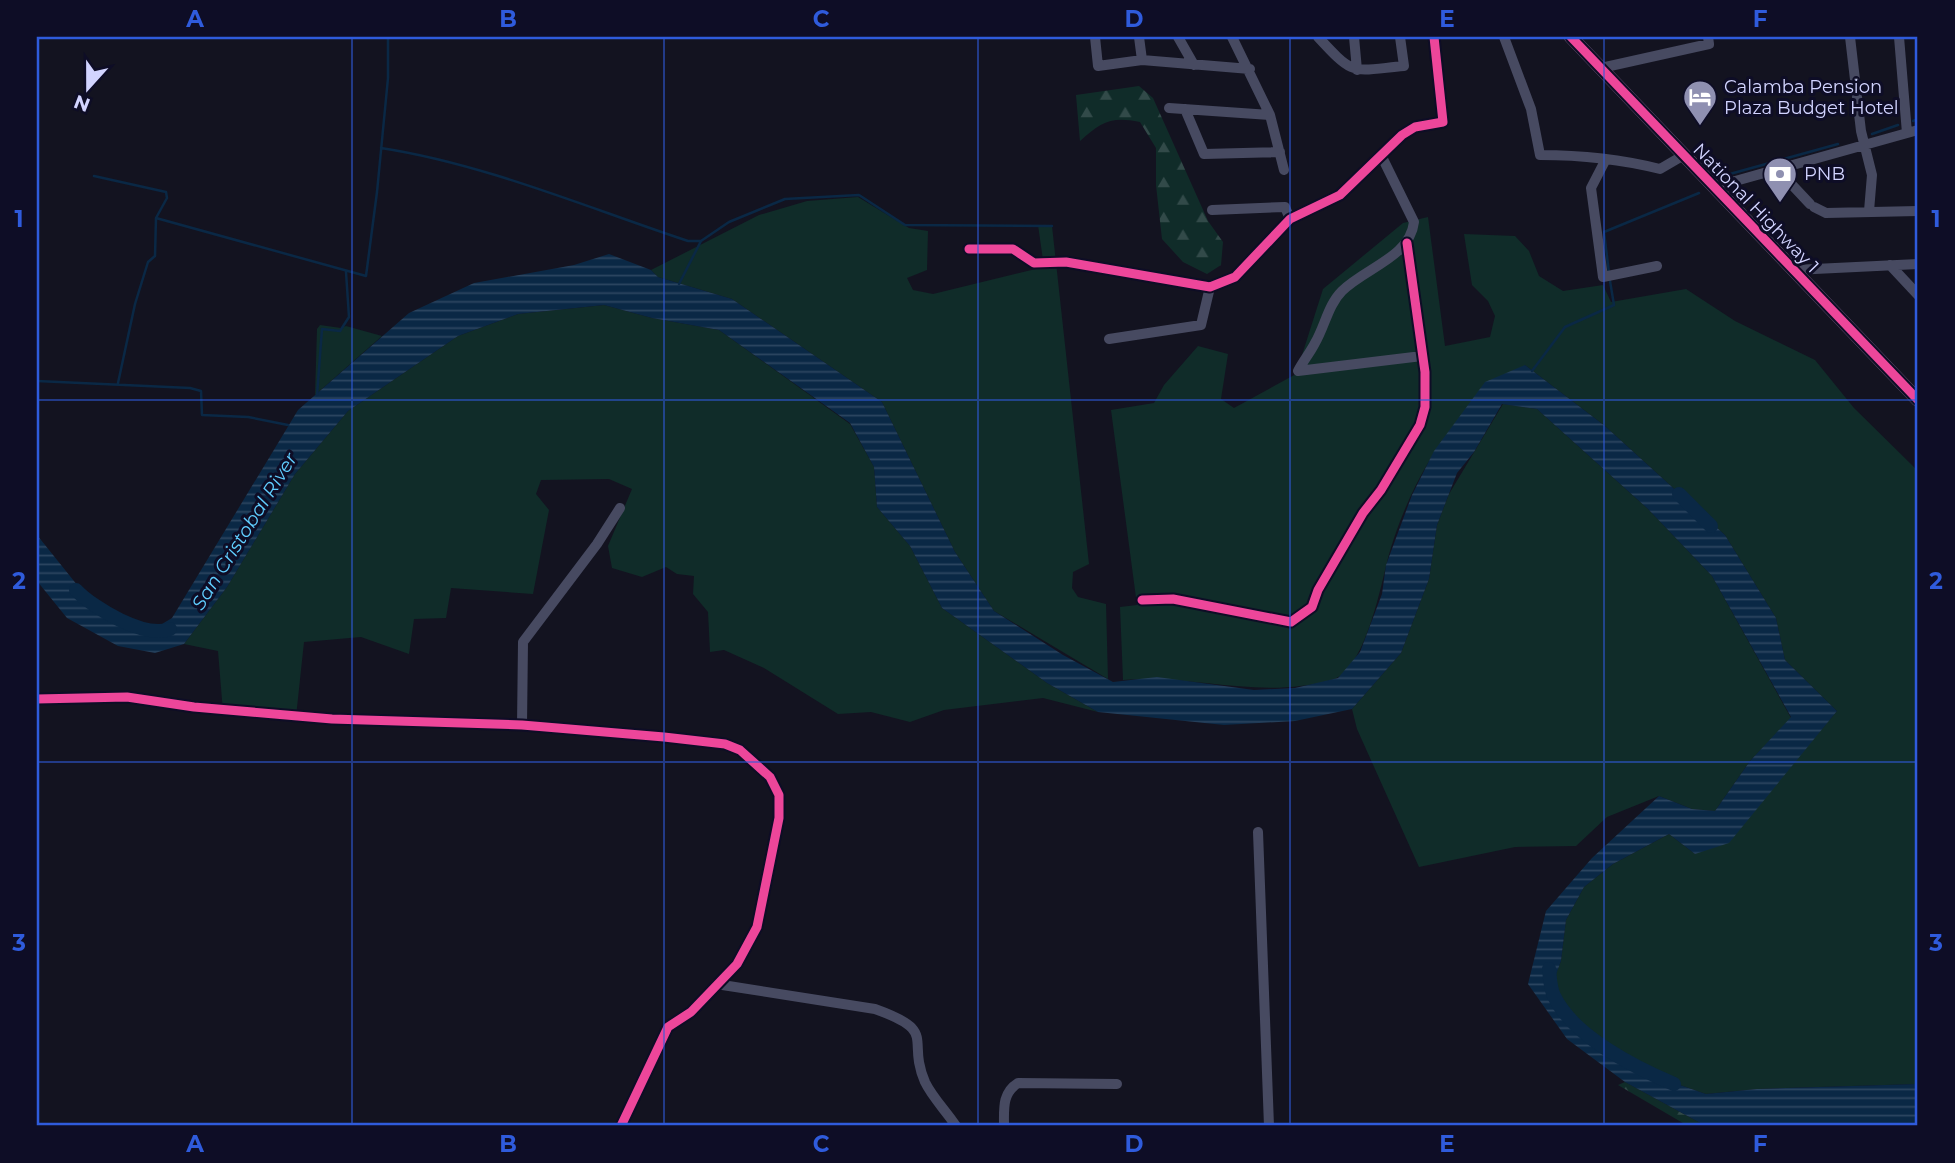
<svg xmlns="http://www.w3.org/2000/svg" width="1955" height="1163" font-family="Montserrat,sans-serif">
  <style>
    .green { fill: #102c29 }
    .forest { fill: url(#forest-firs) }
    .water { fill: url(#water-rules) }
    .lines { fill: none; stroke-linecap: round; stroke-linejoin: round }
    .stream { stroke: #0a2845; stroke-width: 2.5 }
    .river { stroke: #0a2845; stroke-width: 14 }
    .minor { stroke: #474a61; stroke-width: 10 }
    .highway { stroke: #5c4c66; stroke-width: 14 }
    .cycleway-casing { stroke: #0e0d26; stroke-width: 13 }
    .cycleway { stroke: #ed469a; stroke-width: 9 }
    .grid { fill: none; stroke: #2f5bdc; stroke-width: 2; stroke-opacity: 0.55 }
    .labels { text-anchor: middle; stroke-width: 6; stroke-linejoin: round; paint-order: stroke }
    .poi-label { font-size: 18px; fill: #d2d4ff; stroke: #0e0d26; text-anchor: start }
    .street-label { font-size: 18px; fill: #d2d4ff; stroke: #0e0d26 }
    .water-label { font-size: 19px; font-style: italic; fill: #60ceff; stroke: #0e0d26 }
    .neatline { fill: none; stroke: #2f5bdc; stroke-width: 2.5 }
    .grid-label { font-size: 23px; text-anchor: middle; font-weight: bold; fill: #2f5bdc }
  </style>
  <defs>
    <pattern id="forest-firs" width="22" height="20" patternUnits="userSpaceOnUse" patternTransform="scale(1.75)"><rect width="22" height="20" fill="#102c29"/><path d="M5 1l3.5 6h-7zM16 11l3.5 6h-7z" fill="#324a49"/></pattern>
    <pattern id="water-rules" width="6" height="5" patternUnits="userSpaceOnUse" patternTransform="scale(1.75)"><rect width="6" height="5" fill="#0a2845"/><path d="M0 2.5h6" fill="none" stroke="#2d4661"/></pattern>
  </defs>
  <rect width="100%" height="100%" fill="#131320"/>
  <path class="green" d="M858,197L909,228L928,231L927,270L907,278L913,290L933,294L1044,267L1038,225L1052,226L1089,564L1073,572L1072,588L1078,597L1106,604L1108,679L994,611L955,552L882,402L732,299L658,277L651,270L759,215L807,201Z
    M1428,217L1445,346L1490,337L1495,316L1488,301L1472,285L1464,234L1515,236L1529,251L1539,276L1563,291L1603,285L1611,302L1686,289L1735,321L1815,360L1854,408L1918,471V1084L1757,1089L1706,1094L1625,1066L1566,1016L1549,991L1561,961L1566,920L1584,887L1613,864L1669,834L1695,854L1783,775L1837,711L1785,660L1776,618L1725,535L1605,426L1525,365C1503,384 1476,402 1456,424C1424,459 1397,520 1386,566C1380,592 1363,670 1334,679C1263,701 1194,674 1123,680L1120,607L1137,605L1111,410L1154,403L1164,385L1198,346L1228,354L1221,399L1234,408L1296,374L1323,289L1403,223Z
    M604,305L652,318L719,330L850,424L874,467L877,507L910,546L942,608L1047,683L1098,712L1043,698L944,710L910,722L871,712L838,714L764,668L724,650L710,652L708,612L693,594L694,576L677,574L666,567L642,577L612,568L608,546L632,489L609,479L541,480L536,494L549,510L533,594L451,588L446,618L414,619L409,654L361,637L304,642L296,717L223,712L218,651L184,644L227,587L295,474L348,411L458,336L518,314Z
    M320,325L341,328L346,326L382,336L315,395L317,329Z
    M1503,404L1537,409L1648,509L1712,576L1791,718L1750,761L1715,811L1692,809L1659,796L1607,817L1576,846L1515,847L1419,867L1357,729L1352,709L1401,653L1429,579L1437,525L1449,494Z"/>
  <path class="forest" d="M1139,86L1153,98L1208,221L1223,242L1221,265L1207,274L1183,262L1162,239L1156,185V148L1140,122C1111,116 1101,122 1080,141L1076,95Z
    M1625,1082L1704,1125L1759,1126H1688L1618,1085Z"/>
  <path class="water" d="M609,254L651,270L658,277L732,299L882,402L955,552L994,611L1063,655L1113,682L1157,677L1254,690L1295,688L1338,678L1360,652L1382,594L1386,565L1412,495L1434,451L1485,382L1525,365L1605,426L1725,535L1776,618L1785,660L1837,711L1729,843L1695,854L1669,834L1613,864L1584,887L1566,920L1561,961L1550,991L1566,1016L1625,1066L1706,1094L1757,1089L1918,1084V1126L1704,1125L1625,1082L1567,1039L1528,984L1546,911L1592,858L1659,796L1692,809L1715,811L1750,761L1791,717L1712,576L1648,509L1537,409L1502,404L1474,452L1457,473L1437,525L1429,579L1401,653L1352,709L1295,721L1224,725L1098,712L1047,683L942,608L910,546L877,507L874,467L850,423L719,330L652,318L604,305L518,314L458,336L348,411L295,474L227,587L184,644L155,653L118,646L67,618L37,581V535L94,606L124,626L152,630L172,618L298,410L409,313L474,283L574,265Z"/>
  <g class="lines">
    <path class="stream" d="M1913,121L1918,119
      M1872,134L1898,125
      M381,148C485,164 588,208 688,241H700
      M94,176L166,192L167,198L156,218L155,256L148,262L135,304L118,383
      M1719,177L1838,144
      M156,218L366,276L377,192L388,78V37
      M1609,273L1604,232L1699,193
      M679,284L701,241L729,222L785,199L859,195L905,225L1052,226
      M1532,371L1565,327L1614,305L1610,281
      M37,381L190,388L201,391L202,415L248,417L288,425
      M317,395L322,329L340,331L349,317L346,272"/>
    <path class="river" d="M1679,494L1711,526
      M76,590C93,608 145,639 170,629
      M1549,969C1550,977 1550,988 1554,996C1573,1036 1634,1067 1674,1084"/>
    <path class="minor" d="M1095,37L1098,66L1142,60L1250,69
      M1139,37L1142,60
      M1178,37L1194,65
      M1232,37L1270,115L1284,170
      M1318,37C1355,77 1351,71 1404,66L1400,37
      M1354,37L1357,70
      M1504,37L1531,109L1540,155C1581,155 1620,159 1660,169L1684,155
      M1850,37L1861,131L1872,175L1869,211
      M1899,37L1907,133
      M1601,68L1709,44L1708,37
      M1169,108L1270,115
      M1185,109L1204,154L1280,152
      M1381,155L1414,222C1410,257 1365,268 1342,291C1328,305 1325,326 1315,343C1310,353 1303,361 1298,371L1422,356
      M1606,159L1591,188L1603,277L1657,266
      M1779,171L1810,204
      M1714,187L1918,130
      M1814,207L1826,213L1918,211
      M1212,210L1285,207L1290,219
      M969,249H1013L1034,263L1066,262L1210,287L1235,277L1290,219L1340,195L1402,135L1415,127L1443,122L1434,37
      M1890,265L1918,295
      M1794,270L1918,264
      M1109,339L1201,325L1210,287
      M1142,600L1173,599L1291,622L1312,607L1318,590L1363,513L1381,490L1420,425L1425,407V372L1407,243
      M37,699L127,697L194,707L332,719L522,725L664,737L725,744L740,750L770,777L779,795V818L757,927L737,964L691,1012L668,1027L621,1126
      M522,725L523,642L597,544L620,508
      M1258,832L1269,1126
      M716,984L875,1009C939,1032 906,1038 925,1082C932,1097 947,1112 956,1126
      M1004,1126C1004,1109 1002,1093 1018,1083L1117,1084"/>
    <path class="highway" d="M1571,37L1918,400"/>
    <g class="cycleway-casing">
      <path id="cycleway" d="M1571,37L1918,400
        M969,249H1013L1034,263L1066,262L1210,287L1235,277L1290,219L1340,195L1402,135L1415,127L1443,122L1434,37
        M1142,600L1173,599L1291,622L1312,607L1318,590L1363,513L1381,490L1420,425L1425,407V372L1407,243
        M37,699L127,697L194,707L332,719L522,725L664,737L725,744L740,750L770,777L779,795V818L757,927L737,964L691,1012L668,1027L621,1126"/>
    </g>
    <use href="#cycleway" class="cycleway"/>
  </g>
  <path class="grid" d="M352,37V1126M664,37V1126M978,37V1126M1290,37V1126M1604,37V1126M37,400H1918M37,762H1918"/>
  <defs>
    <g id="hotel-pin" transform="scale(1.75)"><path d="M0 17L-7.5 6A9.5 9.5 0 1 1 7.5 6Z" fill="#8f90b1" stroke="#0e0d26"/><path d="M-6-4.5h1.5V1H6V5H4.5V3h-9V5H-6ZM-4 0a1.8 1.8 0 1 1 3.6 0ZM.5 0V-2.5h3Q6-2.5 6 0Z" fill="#fff"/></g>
    <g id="bank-pin" transform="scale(1.75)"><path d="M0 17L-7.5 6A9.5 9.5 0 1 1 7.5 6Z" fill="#8f90b1" stroke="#0e0d26"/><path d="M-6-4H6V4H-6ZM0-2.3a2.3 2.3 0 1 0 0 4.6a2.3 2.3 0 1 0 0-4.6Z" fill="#fff"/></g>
  </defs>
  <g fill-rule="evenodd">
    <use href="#hotel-pin" x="1700" y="97"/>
    <use href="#bank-pin" x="1780" y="174"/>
  </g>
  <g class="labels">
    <g class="poi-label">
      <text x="1724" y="93">Calamba Pension<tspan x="1724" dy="21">Plaza Budget Hotel</tspan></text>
      <text x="1804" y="180">PNB</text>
    </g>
    <g class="street-label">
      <text transform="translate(1756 208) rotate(46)" y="6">National Highway 1</text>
    </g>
    <g class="water-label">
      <text transform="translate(244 531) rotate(-58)" y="7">San Cristobal River</text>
    </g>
  </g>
  <rect width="1955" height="1163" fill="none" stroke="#0e0d26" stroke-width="77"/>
  <g transform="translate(88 88) rotate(201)" stroke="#0e0d26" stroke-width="5" paint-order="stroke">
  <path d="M0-5L12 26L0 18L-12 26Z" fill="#d2d4ff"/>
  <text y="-10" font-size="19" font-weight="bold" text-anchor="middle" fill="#d2d4ff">N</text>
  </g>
  <rect x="38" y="38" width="1878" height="1086" class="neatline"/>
  <g class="grid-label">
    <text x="195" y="27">A</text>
    <text x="508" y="27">B</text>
    <text x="821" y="27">C</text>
    <text x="1134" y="27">D</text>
    <text x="1447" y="27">E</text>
    <text x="1760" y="27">F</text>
    <text x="19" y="227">1</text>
    <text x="1936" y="227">1</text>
    <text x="19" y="589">2</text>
    <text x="1936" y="589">2</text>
    <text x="19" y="951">3</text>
    <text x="1936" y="951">3</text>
    <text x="195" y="1152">A</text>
    <text x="508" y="1152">B</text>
    <text x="821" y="1152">C</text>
    <text x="1134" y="1152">D</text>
    <text x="1447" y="1152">E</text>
    <text x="1760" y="1152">F</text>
  </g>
</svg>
